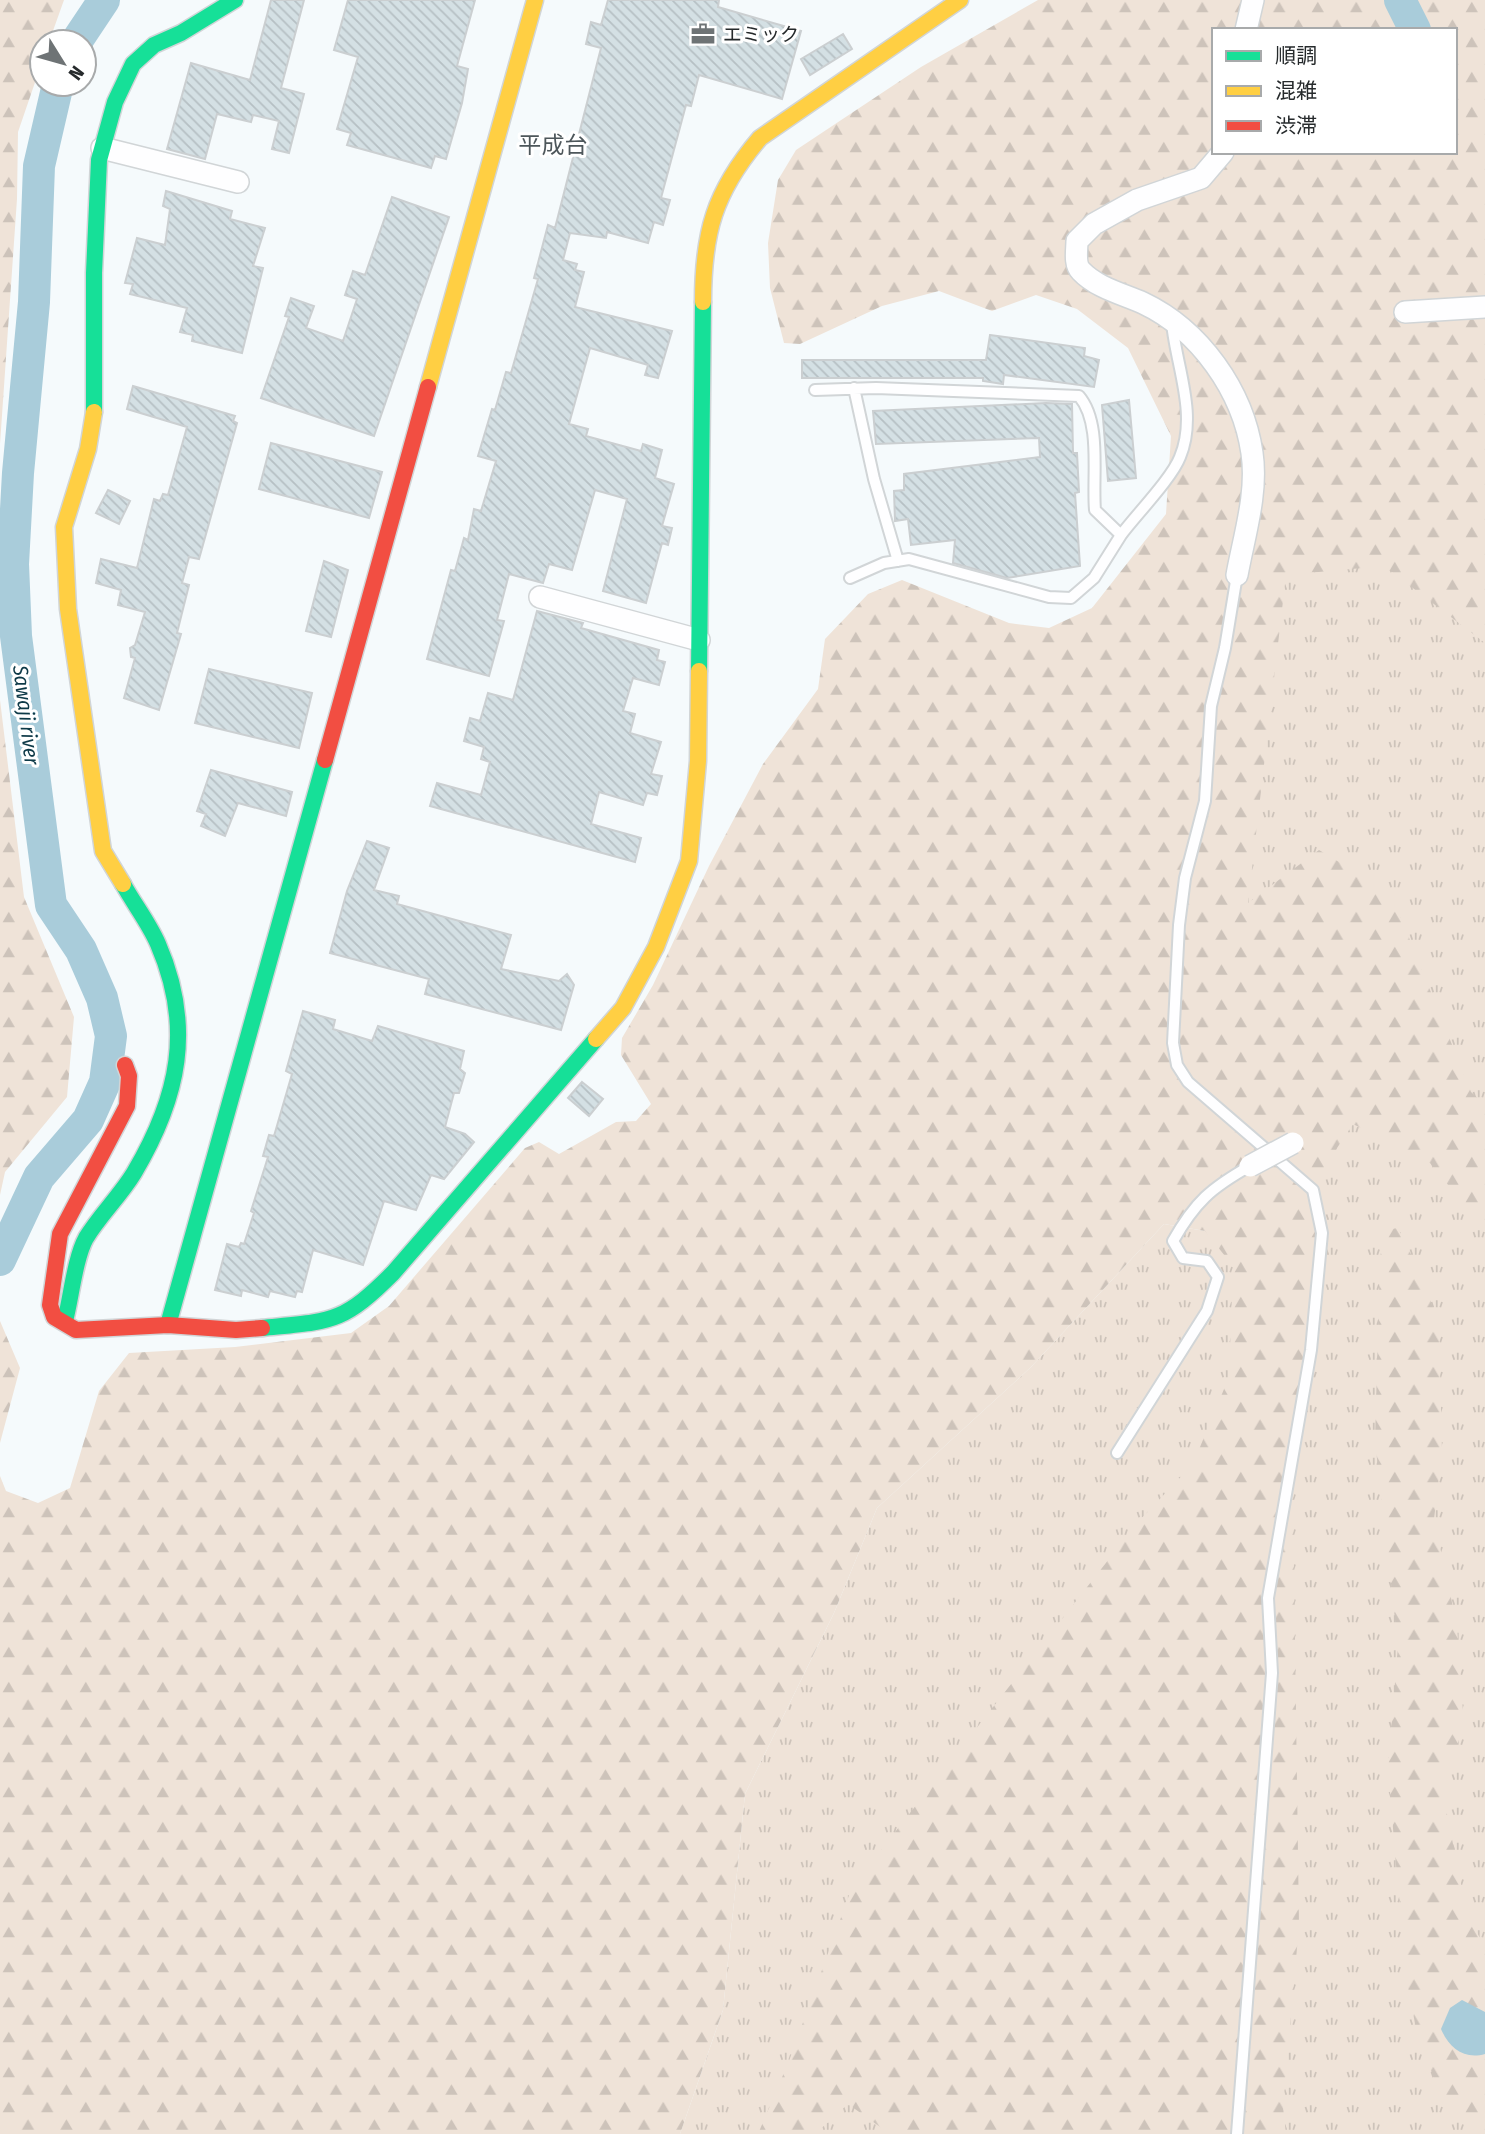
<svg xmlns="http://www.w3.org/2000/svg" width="1485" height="2134" font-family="'Fira Sans Condensed','Noto Sans JP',sans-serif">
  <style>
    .grass { fill: url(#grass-tufts) }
    .forest { fill: url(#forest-firs); fill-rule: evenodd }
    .water { fill: #a9ccda }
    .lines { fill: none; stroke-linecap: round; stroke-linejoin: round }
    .river { stroke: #a9ccda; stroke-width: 32 }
    .building { fill: url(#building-back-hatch); stroke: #cbcfd1; stroke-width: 2 }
    .lane-casing { stroke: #d1d5d7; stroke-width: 14 }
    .street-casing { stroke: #d1d5d7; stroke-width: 24 }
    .fast-casing { stroke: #d1d5d7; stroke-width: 19 }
    .slow-casing { stroke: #d1d5d7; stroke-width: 19 }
    .jam-casing { stroke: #d1d5d7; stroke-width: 19 }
    .lane { stroke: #fefeff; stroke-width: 10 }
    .street { stroke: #fefeff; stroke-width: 21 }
    .fast { stroke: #16e098; stroke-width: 16 }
    .slow { stroke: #ffcf43; stroke-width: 16 }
    .jam { stroke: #f24e42; stroke-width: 16 }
    .street-bridge-casing { stroke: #d1d5d7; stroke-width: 24; stroke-linecap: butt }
    .street-bridge { stroke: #fefeff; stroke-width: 21 }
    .labels { text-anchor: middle; stroke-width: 6; stroke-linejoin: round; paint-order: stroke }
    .poi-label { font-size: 19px; fill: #262a2c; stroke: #fff; text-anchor: start }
    .water-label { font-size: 21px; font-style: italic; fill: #0d3947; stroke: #fff }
    .quarter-label { font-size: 23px; fill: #4e575b; stroke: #fff }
  </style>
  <defs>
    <pattern id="grass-tufts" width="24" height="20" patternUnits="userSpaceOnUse" patternTransform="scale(1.75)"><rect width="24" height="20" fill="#efe3d8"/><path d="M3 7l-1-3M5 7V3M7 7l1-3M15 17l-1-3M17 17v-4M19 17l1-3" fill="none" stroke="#cdc3ba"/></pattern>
    <pattern id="forest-firs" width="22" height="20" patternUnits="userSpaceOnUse" patternTransform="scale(1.75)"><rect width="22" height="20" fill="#efe3d8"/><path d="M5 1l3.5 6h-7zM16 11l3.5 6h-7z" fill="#cdc3ba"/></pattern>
    <pattern id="building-back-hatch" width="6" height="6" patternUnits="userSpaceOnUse" patternTransform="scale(1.75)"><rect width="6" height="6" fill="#d4e0e4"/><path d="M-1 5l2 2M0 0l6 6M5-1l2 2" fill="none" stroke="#b6c0c4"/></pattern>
  </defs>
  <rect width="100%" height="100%" fill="#f5fafc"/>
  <path class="grass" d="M1485,86V2134H680L723,2010L745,1794L834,1613L877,1508L1031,1367L1164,1224L1205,1231L1225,381L1455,152Z"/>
  <path class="forest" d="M0,0H64L49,42H42V62L18,132L17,199L0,444Z
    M1038,0H1485V643L1384,566L1286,575L1248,903L1319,850L1391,893L1471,1092L1485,1105V1230L1430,1163L1353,1124L1319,1175L1315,1259L1293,1502L1299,1925L1283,2107L1286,2134H890L848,2104L815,2134H758L789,2061L852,1887L1138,1522L1193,1464L1229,1377L1233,1266L1205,1231L1164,1224L1031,1367L877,1508L834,1613L745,1794L723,2010L680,2134H0V1476L6,1491L38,1503L70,1488L99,1391L129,1353L235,1347L351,1333L389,1306L525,1148L539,1142L559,1154L616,1122L636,1121L651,1104L621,1055L622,1038L653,985L709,866L763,764L818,689L825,639L868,594L902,580L1009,623L1049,628L1092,608L1166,514L1171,436L1128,348L1077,309L1036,295L992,311L939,291L882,306L800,344L784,343L770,288L768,243L778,180L796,150L921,67ZM1214,30H1455V152H1214Z
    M0,700L24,897L74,1017L67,1097L5,1172L0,1195Z
    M1398,1228L1424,1281L1439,1326L1442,1452L1434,1519L1457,1626L1464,1727L1444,1778L1447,1814L1466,1909L1485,1949V2134L1481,2122L1448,2110L1419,2043L1408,1988L1396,1865L1388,1767L1398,1646L1375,1441L1380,1258L1385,1230Z
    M0,1321L20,1368L0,1443Z"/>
  <path class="water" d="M1462,2000L1485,2012V2054C1464,2060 1449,2048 1441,2029L1450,2008Z"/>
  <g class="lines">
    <path class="river" d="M1400,0L1415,30
      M76,42L104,0
      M0,1260L39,1177L88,1120L105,1082L111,1036L102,998L81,950L51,905L16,636L13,564L18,473L34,302L39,166L58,84"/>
  </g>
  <path class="building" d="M271,0H304L281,88L304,94L289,153L272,149L279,121L253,115L251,122L217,114L205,159L167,149L191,63L250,80Z
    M348,0H475L457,66L468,69L462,103L446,159L435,156L431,168L347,145L351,133L337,129L358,57L334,50Z
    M608,0H719L718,7L801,31L782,99L699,75L691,106L686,105L661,198L670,200L663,225L654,222L648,243L607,232L606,238L570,233L563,260L577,264L575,270L584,272L575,307L672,331L658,378L645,375L648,365L590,348L569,424L588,429L586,436L641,451L643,444L662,450L655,478L674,484L662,526L672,528L668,545L662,543L646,603L603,591L627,499L595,490L572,570L549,564L543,583L509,574L497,620L504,621L489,676L427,659L451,570L455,571L464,538L468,540L474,509L481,511L496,461L478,456L492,409L495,410L506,372L511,373L538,279L534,278L548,225L555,228L601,48L586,44L591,22L601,25Z
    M843,34L852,49L810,75L801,59Z
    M166,191L232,211L230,219L265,228L253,266L263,268L242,353L192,341L193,335L180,332L187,308L130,294L133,284L125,283L137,238L165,245L170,209L163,206Z
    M392,197L449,217L374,436L261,398L289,317L285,316L291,298L314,306L306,328L343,341L357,299L345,295L353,271L365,275Z
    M990,335L1085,348L1084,356L1099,360L1094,387L1004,375L1003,384L983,381V378H802V360H986Z
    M133,386L235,416L233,421L237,423L199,559L189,557L182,583L189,585L177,633L181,634L159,710L124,698L135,658L131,657L130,648L135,645L145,612L118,605L121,590L96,583L101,559L137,568L154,499L160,501L163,494L168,495L187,427L127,409Z
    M1129,400L1136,478L1108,481L1102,405Z
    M1046,403L1072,404L1073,453H1077L1079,492L1075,493L1080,566L1007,578L953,563L955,540L911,545L908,519L895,521L894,491L904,490V474L1040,457L1039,438L876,444L873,411Z
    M271,443L382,472L369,518L259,489Z
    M108,490L130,501L119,524L96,513Z
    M324,561L348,570L331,637L306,631Z
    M537,611L583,623L581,628L659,650L657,660L665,662L659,685L633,678L623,711L635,714L630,733L661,742L651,774L662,776L657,795L647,793L643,805L599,792L591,824L641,838L635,862L430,806L437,783L481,795L490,762L481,759L484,747L464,741L470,718L480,721L488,693L513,700Z
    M209,669L312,693L299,748L195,723Z
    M211,770L292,792L286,816L238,803L225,836L201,826L206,814L197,811Z
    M367,841L389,848L374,890L399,896L397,904L511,935L501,969L559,981L567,974L574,985L561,1030L425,994L429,979L330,953L347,891Z
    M303,1011L335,1020L333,1029L372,1041L378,1026L464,1051L460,1069L465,1073L459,1093H454L445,1127L465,1134L474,1142L444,1179L431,1175L416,1210L384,1201L363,1265L313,1250L302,1292L297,1291L295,1297L270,1291L268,1297L242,1290L241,1296L215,1290L227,1244L239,1247L241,1243L244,1244L254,1213L251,1211L268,1157L263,1156L269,1135L274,1136L292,1074L286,1071Z
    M582,1082L603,1099L589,1116L568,1098Z"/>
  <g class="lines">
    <g class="lane-casing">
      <path id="lane" d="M854,388L874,479L898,561
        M815,390L876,388L1079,396C1102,423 1092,476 1095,510L1121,535C1136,515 1172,478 1180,457C1198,414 1176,366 1172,323
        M1237,575L1225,648L1211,706L1205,801L1185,878L1179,925L1173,1043L1177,1065L1188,1082L1313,1190L1322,1233L1311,1350L1268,1598L1272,1673L1237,2134
        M850,578L884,563L909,559L1049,597L1071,598L1094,578L1121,535
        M1117,1453L1207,1311L1218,1277L1207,1261L1183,1258L1173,1241C1195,1202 1211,1188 1250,1166"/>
    </g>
    <g class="street-casing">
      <path id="street" d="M1246,30L1253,0
        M102,148L238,182
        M1223,152L1201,178L1137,200L1094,224L1077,241C1077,250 1074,264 1081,271C1097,288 1123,294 1143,303C1200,330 1243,391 1252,453C1258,493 1244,536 1237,575
        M1405,312L1485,307
        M540,597L699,640"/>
    </g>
    <g class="fast-casing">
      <path id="fast" d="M94,412V273L99,160L115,102L133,64L154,45L181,33L235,0
        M699,671L703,302
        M65,1321C71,1298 75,1258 86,1238C100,1215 120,1196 134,1173C179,1097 194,1027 158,944C149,923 134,904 123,884
        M168,1325L325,760
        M262,1328C332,1321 342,1324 393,1273L596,1039"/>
    </g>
    <g class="slow-casing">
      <path id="slow" d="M703,302C703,233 714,192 760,138L960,0
        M428,387L535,0
        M94,412L88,449L64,527L68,609L103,851L123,884
        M596,1039L623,1008L656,947L689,861L698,761L699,671"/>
    </g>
    <g class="jam-casing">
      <path id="jam" d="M325,760L428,387
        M125,1065L129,1076L127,1106L60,1234L50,1305L54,1317L76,1330L168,1325L236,1330L262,1328"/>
    </g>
    <use href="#lane" class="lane"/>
    <use href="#street" class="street"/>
    <use href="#fast" class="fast"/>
    <use href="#slow" class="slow"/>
    <use href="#jam" class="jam"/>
    <g class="street-bridge-casing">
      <path id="street-bridge" d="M1250,1166L1293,1143"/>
    </g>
    <use href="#street-bridge" class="street-bridge"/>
  </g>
  <defs>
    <g id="office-bare" transform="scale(1.89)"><path d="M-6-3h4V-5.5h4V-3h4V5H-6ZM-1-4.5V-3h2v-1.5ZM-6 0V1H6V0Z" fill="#6e7375" stroke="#fff" stroke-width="2.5" paint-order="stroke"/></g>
  </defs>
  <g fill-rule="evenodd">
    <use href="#office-bare" x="703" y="34"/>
  </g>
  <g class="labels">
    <g class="poi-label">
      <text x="723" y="41">エミック</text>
    </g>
    <g class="water-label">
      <text transform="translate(26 715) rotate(83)" y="7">Sawaji river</text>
    </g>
    <g class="quarter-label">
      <text x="553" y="153">平成台</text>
    </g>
  </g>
  <rect x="1212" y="28" width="245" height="126" fill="#ffffff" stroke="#a8aaab" stroke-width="2"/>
  <rect x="1226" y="51" width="35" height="10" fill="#16e098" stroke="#a8aaab" stroke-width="2"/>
  <text x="1275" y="63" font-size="21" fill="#262a2c">順調</text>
  <rect x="1226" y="86" width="35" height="10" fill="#ffcf43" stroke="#a8aaab" stroke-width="2"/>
  <text x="1275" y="98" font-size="21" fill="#262a2c">混雑</text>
  <rect x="1226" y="121" width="35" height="10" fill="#f24e42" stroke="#a8aaab" stroke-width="2"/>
  <text x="1275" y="133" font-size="21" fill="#262a2c">渋滞</text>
  <g transform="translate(63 63) rotate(127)"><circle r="33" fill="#ffffff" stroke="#a8aaab" stroke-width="2"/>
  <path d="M0-5L12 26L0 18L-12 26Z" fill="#6e7375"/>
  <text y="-10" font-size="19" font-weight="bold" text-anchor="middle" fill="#262a2c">N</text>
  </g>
</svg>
